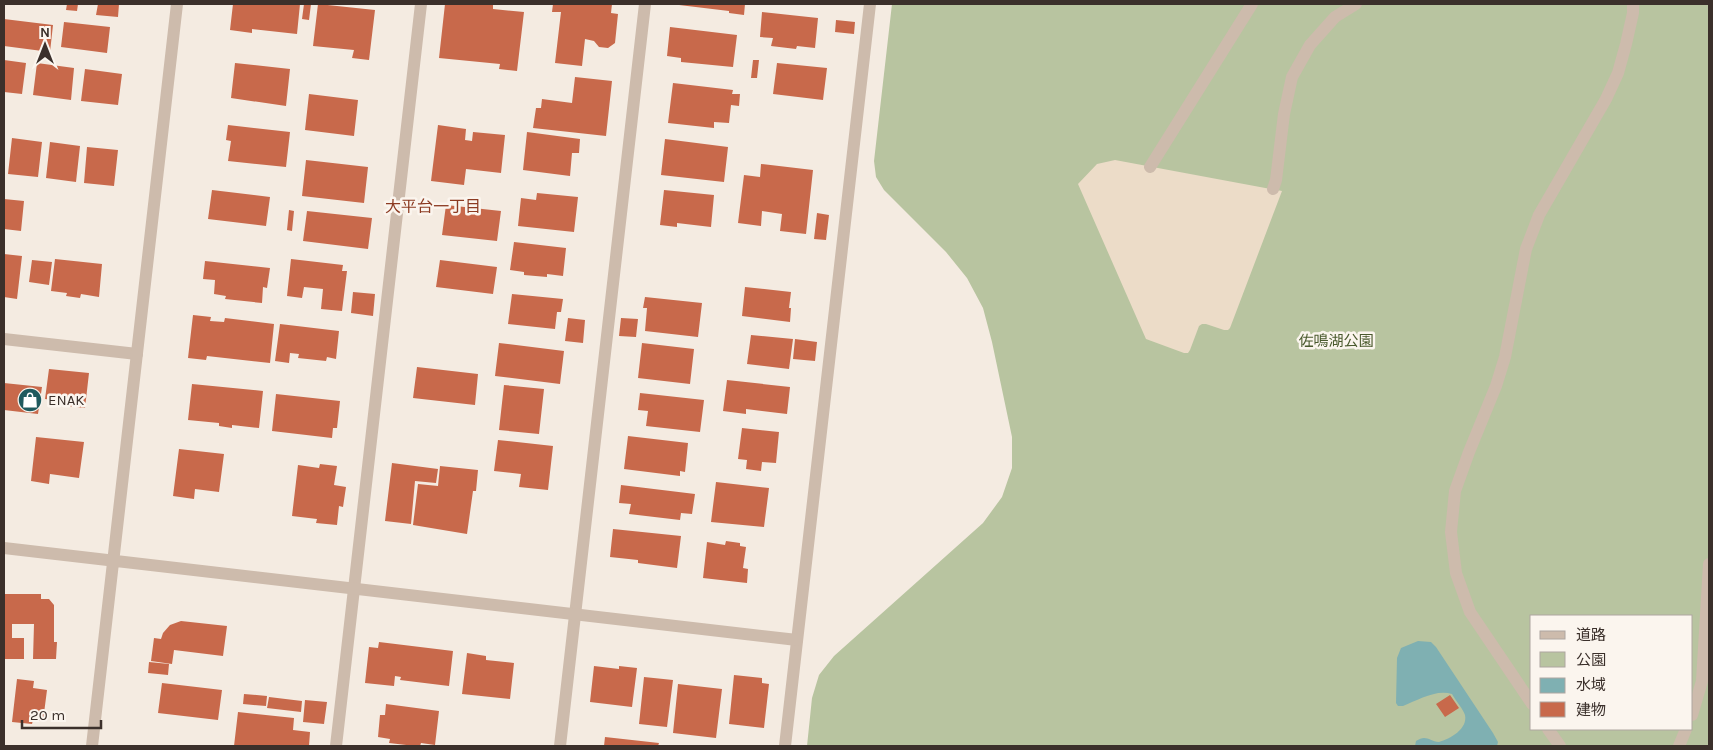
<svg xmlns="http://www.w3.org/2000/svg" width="1713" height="750" font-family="Karla,'Noto Sans JP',sans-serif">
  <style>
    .green { fill: #b8c4a0; fill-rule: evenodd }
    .plaza { fill: #ecdcc8 }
    .water { fill: #7fb0b2 }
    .building { fill: #c8694b }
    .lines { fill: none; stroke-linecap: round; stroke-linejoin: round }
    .service { stroke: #cdbbac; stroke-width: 12 }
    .minor { stroke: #cdbbac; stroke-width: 12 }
    .tertiary { stroke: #cdbbac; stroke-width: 12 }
    .labels { text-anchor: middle; stroke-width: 5; stroke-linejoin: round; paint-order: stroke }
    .park-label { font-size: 15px; fill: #4a5a2e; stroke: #fbf5ee }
    .poi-label { font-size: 15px; fill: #3b302b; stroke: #fbf5ee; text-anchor: start }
    .neighbourhood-label { font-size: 16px; fill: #8c3b22; stroke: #fbf5ee }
  </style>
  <rect width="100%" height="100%" fill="#f4ebe1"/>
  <path class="green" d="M892,4H1709V746H807L812,698L819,675L834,656L983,523L1002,497L1012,468V437L992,342L983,308L967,278L946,252L884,190L876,177L874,161ZM1532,616H1692V729H1532Z"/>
  <path class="plaza" d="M1115,160L1282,191L1230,328L1228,330H1224L1206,324H1202L1199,326L1190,350L1188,353H1184L1146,339L1078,184L1097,164Z"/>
  <path class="water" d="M1418,641L1431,642L1436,647L1493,733L1498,742L1497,746H1415L1416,741C1426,734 1429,741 1439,742C1450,739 1468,729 1465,715C1463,709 1456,701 1452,694C1436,689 1418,700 1403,706H1398L1396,703L1397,658L1401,648Z"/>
  <path class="building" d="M67,4H78L77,11L66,10Z
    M98,4H119L118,17L96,15Z
    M233,4H300L297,34L252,29V33L230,30Z
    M304,4H311L309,20L302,19Z
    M318,4L375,10L369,60L352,58L354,50L313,46Z
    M445,4H480L493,5V9L524,12L517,71L499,69L500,64L439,58Z
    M553,4H612L611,13L618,14L615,43L608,48L599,47L594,41L585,39L582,66L555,63L561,12H552Z
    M679,4H745L744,15L729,13V11L679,5Z
    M762,12L818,18L815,48L797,46L796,49L771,46L773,38L760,37Z
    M4,19L53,25L50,52L4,46Z
    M836,20L855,22L854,34L835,32Z
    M64,22L110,27L107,53L61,47Z
    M670,27L737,35L733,67L681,62V58L667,56Z
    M4,60L26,63L22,94L4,92Z
    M753,60H759L757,78H751Z
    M37,63L74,68L71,100L33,95Z
    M235,63L290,69L286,106L231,98Z
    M777,63L827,68L823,100L773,94Z
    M85,69L122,74L118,105L81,101Z
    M575,77L612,81L606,136L533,128L536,108H541L542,99L572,103Z
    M673,83L733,90L732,94H740L739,106L731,105L729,123L714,122V128L668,123Z
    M309,94L358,100L354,136L305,130Z
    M228,125L290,132L286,167L228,161L231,141L226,140Z
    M438,125L466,129L465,140L472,141L473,132L505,135L501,173L466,169L464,185L431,181Z
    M527,132L580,139L579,153H572L570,176L523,170Z
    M12,138L42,142L38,177L8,174Z
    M665,139L728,147L724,182L661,175Z
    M50,142L80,146L76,182L46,178Z
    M87,147L118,150L114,186L84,183Z
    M306,160L368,167L364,203L302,196Z
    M761,164L813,170L806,234L780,231L782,214L762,211L761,226L738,223L744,175L760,177Z
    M212,190L270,197L266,226L208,219Z
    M664,190L714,195L711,227L677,223V227L660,225Z
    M537,193L578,197L574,232L518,226L521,198L536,200Z
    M4,199L24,201L21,231L4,229Z
    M446,205L501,211L497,241L442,235Z
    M289,210L294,211L292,231L287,230Z
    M307,211L372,218L368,249L303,241Z
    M817,213L829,215L826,240L814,239Z
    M514,242L566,248L563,276L547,274V277L524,275V272L510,270Z
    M4,254L22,256L17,299L4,297Z
    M55,259L102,264L99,297L81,294L80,298L66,296L67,293L51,291Z
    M291,259L343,265L342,271H347L342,311L321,309L323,289L304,287L302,298L287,296Z
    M32,260L52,262L49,285L29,282Z
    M440,260L497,267L493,294L436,287Z
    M205,261L270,268L267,288L263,287L262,303L225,299L226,296L214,294L215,280L203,279Z
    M745,287L791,292L789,308H791L790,322L742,316Z
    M353,292L375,294L373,316L351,313Z
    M512,294L563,299L561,312H557L555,329L508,324Z
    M645,297L702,303L698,337L645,331L647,308H643Z
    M193,315L211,317L210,321L224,322L225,318L274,324L270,363L207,356L206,360L188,358Z
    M568,318L585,320L583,343L565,341Z
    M621,318L638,319L636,337L619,336Z
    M280,324L339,331L336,359L327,357L326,361L298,358L299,354L290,353L289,363L275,361Z
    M751,335L793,339L789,369L747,364Z
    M795,339L817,342L815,361L793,359Z
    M499,343L564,351L560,384L495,376Z
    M642,343L694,349L690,384L638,378Z
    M417,367L478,374L475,405L413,398Z
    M49,369L89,373L85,408L67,406L68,402L45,399Z
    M727,380L790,387L787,414L746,409V414L723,411Z
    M4,383L42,387L38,414L4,410Z
    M192,384L263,391L259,428L232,425V428L219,426V423L188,420Z
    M504,385L544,389L539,434L499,430Z
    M640,393L704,400L700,432L646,426L648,411L638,410Z
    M276,394L340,401L337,428H333L332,438L272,431Z
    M742,428L779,432L776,463L762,462L761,471L746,469L747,460L738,459Z
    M628,436L688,443L685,472L680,471V476L624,469Z
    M36,437L84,442L79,478L50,474L49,484L31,481Z
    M498,440L553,446L548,490L519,487L521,474L494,471Z
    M179,449L224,454L219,492L195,489L194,499L173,496Z
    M392,463L438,469L436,483L415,481L411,524L385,521Z
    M320,464L337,466L334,485L346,487L343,507L339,506L337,525L316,523L317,519L292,516L298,465L319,468Z
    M440,466L478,470L476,491H473L467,534L413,525L418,484L438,486Z
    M716,482L769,488L764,527L711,522Z
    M621,485L695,494L692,514L681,513L680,520L629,514L631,504L619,503Z
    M613,529L681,536L677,568L638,563V560L610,557Z
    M726,541L740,543V546L746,547L743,568L748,569L747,583L703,578L707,542L725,545Z
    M4,594H41V599H49L54,605V642H57L56,659H33L34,624H12V638H24V659H4Z
    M181,621L227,626L223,656L174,650L172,664L151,661L154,638L161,639L163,633L170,625Z
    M379,642L453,651L449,686L400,680L401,677L395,676L394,686L365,683L369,647L378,648Z
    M467,653L486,656V660L514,663L510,699L462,694Z
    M149,662L169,664L168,675L148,673Z
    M594,666L619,669V666L637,668L632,707L590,702Z
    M734,675L762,678V683L769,684L764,728L729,724Z
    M644,677L673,680L667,727L639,724Z
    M17,679L34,681L33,688L47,690L43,721L33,720L32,724L12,722Z
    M162,683L222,690L218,720L158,713Z
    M678,684L722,689L716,738L673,733Z
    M244,694L267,696L266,706L243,704Z
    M1450,695L1459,708L1445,717L1436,704Z
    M269,697L302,701L301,712L267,708Z
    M305,700L327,702L324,724L303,722Z
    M386,704L439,711L435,745L421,743L420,746H415L389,743L390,739L378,737L380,715H385Z
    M238,712L294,718L293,730L310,732L309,746H234Z
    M605,737L659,743L658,746H604Z"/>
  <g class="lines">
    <path class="service" d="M1150,167L1252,4
      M1273,189L1276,180L1284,114L1292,77L1310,45L1335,17L1356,4
      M1532,704L1470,612L1456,573L1451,532L1455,491L1469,452L1496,386L1505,357L1526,249L1539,215L1606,99L1618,73L1626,44L1633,13V4
      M1692,715L1702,681L1709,564
      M1548,729L1560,746
      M1679,746L1686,729"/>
    <path class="minor" d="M4,339L137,354
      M336,746L421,4
      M560,746L645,4
      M785,746L870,4"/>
    <path class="tertiary" d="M4,548L797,640
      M92,746L177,4"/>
  </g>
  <defs>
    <g id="shop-disc" transform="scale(1.25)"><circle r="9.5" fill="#1f5a5e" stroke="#fbf5ee"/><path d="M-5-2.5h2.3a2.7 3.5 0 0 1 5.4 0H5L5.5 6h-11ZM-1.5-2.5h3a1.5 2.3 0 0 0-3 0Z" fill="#fff"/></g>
  </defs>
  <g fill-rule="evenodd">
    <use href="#shop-disc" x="30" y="400"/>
  </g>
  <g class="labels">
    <g class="park-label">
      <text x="1336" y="346">佐鳴湖公園</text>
    </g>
    <g class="poi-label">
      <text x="48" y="405">ENAK</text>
    </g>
    <g class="neighbourhood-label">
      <text x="433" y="212">大平台一丁目</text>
    </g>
  </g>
  <rect width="1713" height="750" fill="none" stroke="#3b302b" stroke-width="10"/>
  <rect x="1530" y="615" width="162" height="115" fill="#fbf5ee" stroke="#aea6a0"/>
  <rect x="1540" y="631" width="25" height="8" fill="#cdbbac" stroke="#aea6a0"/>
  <text x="1576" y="640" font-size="15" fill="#3b302b">道路</text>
  <rect x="1540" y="652" width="25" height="15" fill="#b8c4a0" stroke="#aea6a0"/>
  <text x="1576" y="665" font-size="15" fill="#3b302b">公園</text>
  <rect x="1540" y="678" width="25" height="15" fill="#7fb0b2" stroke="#aea6a0"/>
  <text x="1576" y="690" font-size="15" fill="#3b302b">水域</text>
  <rect x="1540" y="702" width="25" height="15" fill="#c8694b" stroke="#aea6a0"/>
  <text x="1576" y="715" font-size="15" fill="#3b302b">建物</text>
  <g transform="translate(45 45)" stroke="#fbf5ee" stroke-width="4" paint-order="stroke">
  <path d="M0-4L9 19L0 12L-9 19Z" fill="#3b302b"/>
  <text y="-8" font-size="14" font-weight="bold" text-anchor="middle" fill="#3b302b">N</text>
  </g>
  <path d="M22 720v8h79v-8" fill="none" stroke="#3b302b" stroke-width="2.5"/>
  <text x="30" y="720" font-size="15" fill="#3b302b" stroke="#fbf5ee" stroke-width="4" paint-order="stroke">20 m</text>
</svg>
